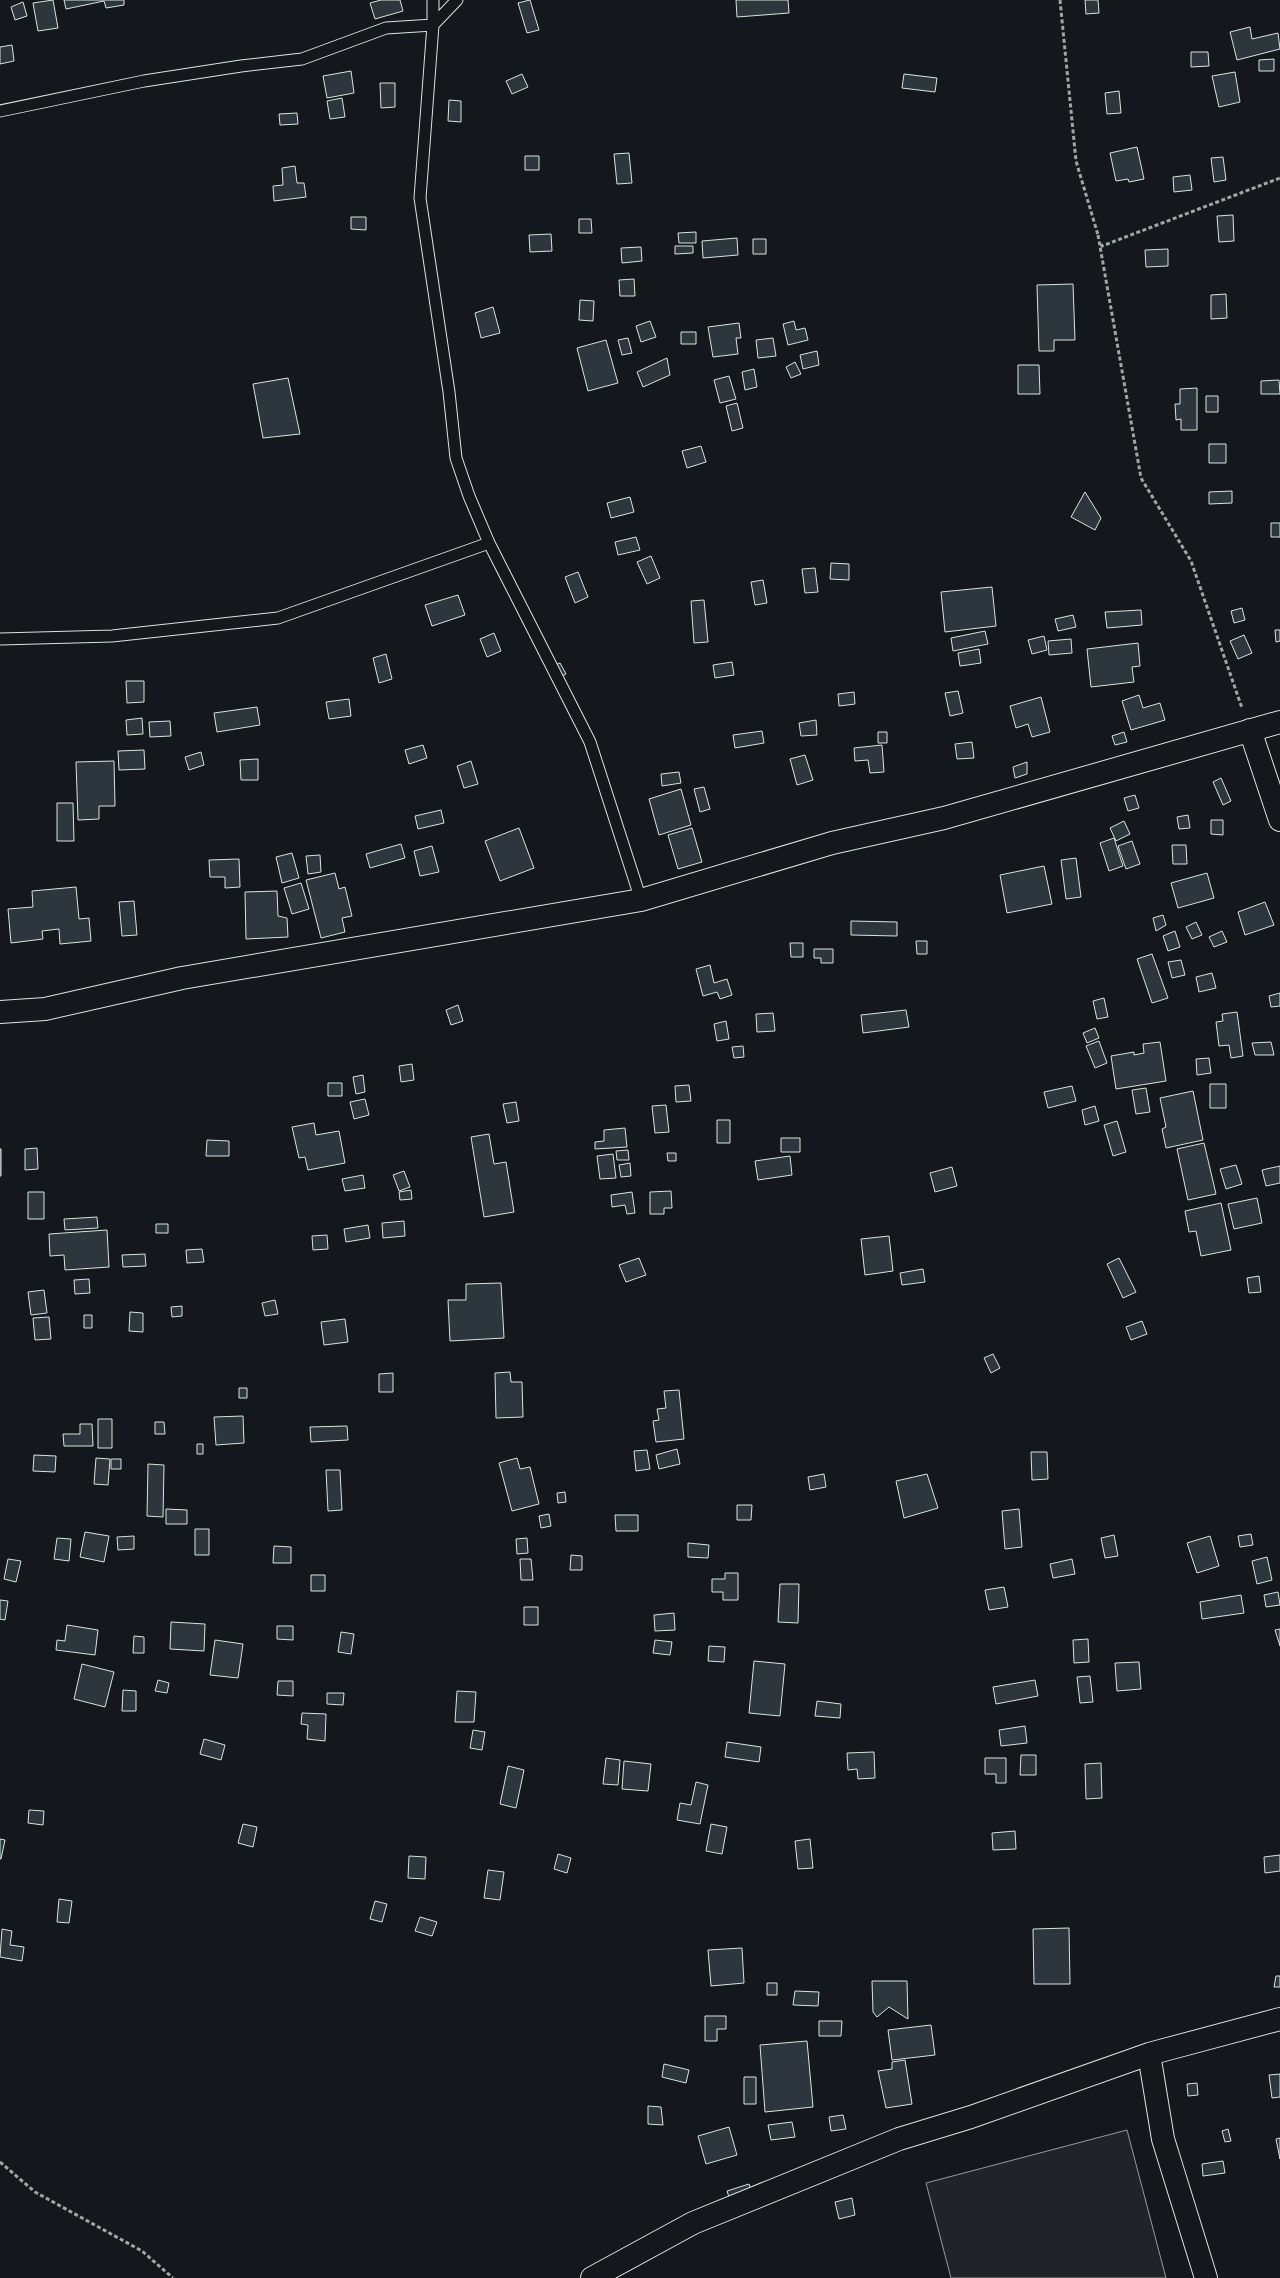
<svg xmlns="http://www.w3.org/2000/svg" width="1280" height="2278" font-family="'Archivo Narrow',sans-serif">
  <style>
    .green { fill: #202428; stroke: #939e99 }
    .building { fill: #2c363c; stroke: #d8e6dc }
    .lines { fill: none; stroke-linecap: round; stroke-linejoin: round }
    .lane-casing { stroke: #d8e6dc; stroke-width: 13 }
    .street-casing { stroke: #d8e6dc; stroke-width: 24 }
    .path { stroke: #9da8a2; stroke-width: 3; stroke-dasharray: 4 2.5; stroke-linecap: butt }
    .lane { stroke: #14181c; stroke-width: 11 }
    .street { stroke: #14181c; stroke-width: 22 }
  </style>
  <rect width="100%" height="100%" fill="#14181c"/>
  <path class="green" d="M1127,2130L1166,2278H951L926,2183Z"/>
  <path class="building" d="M53,0L58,28L38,31L33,3Z
    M64,0H124V5L106,8L104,1L66,9Z
    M381,0H400L403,11L375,19L370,3Z
    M530,0L539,30L527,33L518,3Z
    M736,0H788L789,13L737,17Z
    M1085,0H1098L1099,13L1086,14Z
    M23,2L27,16L15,20L11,7Z
    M1250,27L1252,39L1278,33L1280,49L1237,60L1230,32Z
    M12,45L14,61L0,64V47Z
    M1191,52H1208L1209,66L1191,67Z
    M1274,59V71H1259V60Z
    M351,71L354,93L327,98L323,76Z
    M1235,72L1240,102L1219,107L1212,76Z
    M522,74L528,87L512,94L506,81Z
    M904,74L937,78L935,92L902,88Z
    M380,83H395V107L381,108Z
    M1119,91L1121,113L1107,114L1105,93Z
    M342,98L345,117L330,119L327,101Z
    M449,100L461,101V122L448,121Z
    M297,113L298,124L280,125L279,114Z
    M1137,147L1144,179L1129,182L1128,179L1116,181L1110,153Z
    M629,153L632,183L617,184L614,154Z
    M525,156H539V170H525Z
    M1223,157L1226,180L1214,182L1211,158Z
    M295,166L297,183H304L306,197L274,201L273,186L283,185L282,168Z
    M1190,175L1192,190L1174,192L1173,177Z
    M1233,215L1234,241L1219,242L1217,216Z
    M351,217H366V230L351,229Z
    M579,219H591L592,233H579Z
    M696,232V243H679L678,233Z
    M551,234L552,251L530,252L529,235Z
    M737,238L738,255L703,258L702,241Z
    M753,239H766V254H753Z
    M675,246H693V253L675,254Z
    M641,247L642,261L622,263L621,248Z
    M1168,249V266L1146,267L1145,250Z
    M634,279L635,296H620L619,280Z
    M1073,284L1075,340H1054V351H1039L1037,285Z
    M1226,294L1227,318L1211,319V295Z
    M580,300L594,301L593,321L579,320Z
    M493,307L500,333L481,338L475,313Z
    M650,321L656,337L641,342L636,326Z
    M794,321L796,330L805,328L808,340L788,345L783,324Z
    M739,323L741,338H736L738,354L713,357L708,327Z
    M681,332H696V344H681Z
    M628,338L632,353L622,355L618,340Z
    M773,338L776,356L758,358L756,340Z
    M606,340L618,383L588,391L577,348Z
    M817,351L819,365L803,369L800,355Z
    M667,358L670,375L643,387L637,372Z
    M795,362L801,374L791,378L786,367Z
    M1018,365H1039L1040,394H1018Z
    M754,369L757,387L745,390L742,372Z
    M729,376L736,399L720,403L714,380Z
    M288,378L300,434L263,438L253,384Z
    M1279,380L1280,394H1261V381Z
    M1197,388V430H1181V419L1176,420L1175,404H1180V389Z
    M1206,396H1218V412H1206Z
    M737,403L743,428L732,431L726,406Z
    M1209,444H1226V463H1209Z
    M701,446L706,462L687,468L682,451Z
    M1232,491V503L1209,504V492Z
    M1085,492L1101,518L1095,530L1071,517Z
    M630,497L634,512L611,518L607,503Z
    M1271,523H1280V537H1271Z
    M636,537L640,550L618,555L615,542Z
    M651,556L660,578L647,584L637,562Z
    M831,563L849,564V580L830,579Z
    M815,568L818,592L805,593L802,569Z
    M578,572L588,597L575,603L565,577Z
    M763,580L767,603L755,605L751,582Z
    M992,587L996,626L945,632L941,592Z
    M458,595L465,615L432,626L425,605Z
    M704,600L708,642L694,643L691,601Z
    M1242,608L1245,620L1234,623L1231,611Z
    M1141,610L1142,625L1107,628L1105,612Z
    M1073,615L1076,627L1058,631L1055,619Z
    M1275,630H1280V641L1276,642Z
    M985,631L988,644L953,651L951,638Z
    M494,633L501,651L487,657L480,639Z
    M1244,635L1252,653L1238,659L1230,641Z
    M1044,636L1047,650L1032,654L1028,640Z
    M1071,639L1072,653L1049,655L1048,641Z
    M1138,643L1140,666L1132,667L1134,682L1091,687L1087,649Z
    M979,649L981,663L960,666L958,653Z
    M386,654L392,679L379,683L373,658Z
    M732,662L734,675L715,678L713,665Z
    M560,663L566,674L558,678L552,666Z
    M126,681H144V702L127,703Z
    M958,691L963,713L950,716L945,693Z
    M854,692L855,704L839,706L838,694Z
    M1139,695L1143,708L1160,703L1165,720L1131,730L1122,701Z
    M1041,697L1050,732L1032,737L1028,724L1016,728L1010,706Z
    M349,699L351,716L329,719L326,702Z
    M257,707L260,725L217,732L214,713Z
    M142,718L143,734L127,735L126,720Z
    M816,720L817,735L801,736L799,723Z
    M170,721L171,736L150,737L149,722Z
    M762,731L764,743L735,748L733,735Z
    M878,732H887V743H878Z
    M1124,732L1127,742L1115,745L1112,736Z
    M972,742L974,758L957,759L955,744Z
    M423,745L427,758L409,764L405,750Z
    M882,745L884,772L870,773L868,760L855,761L854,748Z
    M144,750L145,769L119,770L118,751Z
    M201,752L204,765L189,770L185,757Z
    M805,755L813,780L797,785L790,759Z
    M258,759V780H241L240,760Z
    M114,761L115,806H99V819L78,820L76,762Z
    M471,761L478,784L464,788L457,766Z
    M1027,762V774L1015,778L1013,767Z
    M679,772L681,783L662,786L661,774Z
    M1221,778L1231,801L1223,805L1213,782Z
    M704,787L710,809L700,812L694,789Z
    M681,789L691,825L659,835L649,799Z
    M1135,795L1139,808L1128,811L1124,798Z
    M57,803H73L74,841H57Z
    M441,810L444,823L418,829L415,816Z
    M1188,815L1190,828L1179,829L1177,817Z
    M1211,820H1223V835L1211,834Z
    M1124,821L1130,834L1116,841L1110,828Z
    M519,828L534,868L500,881L485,841Z
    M692,828L702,862L678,869L668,835Z
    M1114,838L1123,866L1109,871L1100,843Z
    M1132,841L1140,864L1126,869L1118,846Z
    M401,844L405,858L370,868L366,854Z
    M1172,845H1186L1187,864H1173Z
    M432,846L439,872L420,876L414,851Z
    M292,853L299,878L282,883L276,857Z
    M320,855L321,872L308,874L306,856Z
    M1076,858L1081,897L1066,899L1061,860Z
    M239,859L240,887L225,888V877H210L209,860Z
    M1044,866L1052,904L1007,913L1000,875Z
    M335,873L339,889L345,887L352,916L342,918L345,932L321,938L306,880Z
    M1207,873L1214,898L1178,908L1171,883Z
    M301,883L309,909L292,914L284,888Z
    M76,887L79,919L89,918L91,941L60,944L59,929L42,931L43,939L11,943L8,909L33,907L32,891Z
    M277,891L278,916L287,918L288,937L246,939L245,892Z
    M134,901L137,935L122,936L119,902Z
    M1265,902L1274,925L1245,935L1238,912Z
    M1163,915L1166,925L1156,931L1153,918Z
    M851,921L897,922V936L851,935Z
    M1196,922L1202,935L1192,939L1186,927Z
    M1175,931L1180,947L1168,951L1163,936Z
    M1222,931L1227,942L1214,947L1209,937Z
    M916,941H927V954H917Z
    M790,943H803V957H791Z
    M814,949H833V963H821V958H814Z
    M1152,954L1168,998L1152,1003L1137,959Z
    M1181,960L1185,975L1172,978L1168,962Z
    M710,965L714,983L727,979L732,995L720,999L717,992L703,996L696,969Z
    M1212,973L1216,988L1199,992L1196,977Z
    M1280,993V1006L1271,1007L1269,996Z
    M1104,998L1108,1017L1097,1019L1093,1001Z
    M458,1005L463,1021L451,1025L446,1010Z
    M906,1010L909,1027L863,1033L861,1015Z
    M1237,1012L1243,1056L1231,1058L1229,1045L1219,1046L1216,1022L1223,1021L1222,1014Z
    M773,1013L775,1031L757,1032L756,1014Z
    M726,1021L729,1039L717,1041L714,1024Z
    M1095,1028L1099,1038L1087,1043L1083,1033Z
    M1099,1041L1107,1063L1095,1068L1086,1046Z
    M1160,1042L1166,1081L1116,1089L1111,1056L1134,1052V1055L1144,1053L1143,1044Z
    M1271,1042L1274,1055H1255L1252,1043Z
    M743,1046L744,1057L734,1058L732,1047Z
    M1209,1058L1211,1073L1197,1075L1196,1059Z
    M412,1064L414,1080L401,1082L399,1066Z
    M363,1075L365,1092L356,1094L353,1077Z
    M328,1083H342V1096H328Z
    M1210,1084H1226V1108H1210Z
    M689,1085L691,1101L676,1102L675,1086Z
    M1072,1086L1076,1101L1048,1108L1044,1092Z
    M1146,1088L1150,1112L1136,1114L1132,1090Z
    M1193,1091L1203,1140L1166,1148L1162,1129L1166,1127L1160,1098Z
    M365,1099L369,1115L354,1119L350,1102Z
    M516,1102L519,1121L507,1123L503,1104Z
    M666,1105L669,1132L655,1133L652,1106Z
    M1095,1106L1099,1121L1085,1125L1082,1110Z
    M717,1120H730V1143H717Z
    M1117,1121L1126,1152L1113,1156L1104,1125Z
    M314,1123L316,1135L339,1131L345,1163L308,1170L305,1157L299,1158L292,1127Z
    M625,1128L627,1147L595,1149V1142L604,1141V1130Z
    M489,1134L494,1164L506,1162L514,1212L484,1217L471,1137Z
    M781,1138H800V1152H781Z
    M207,1140L229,1141V1156H206Z
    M1204,1143L1216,1194L1188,1200L1177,1149Z
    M37,1148L38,1169L25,1170V1149Z
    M0,1149H1V1176H0Z
    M628,1150L629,1160H617L616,1151Z
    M667,1153H676V1161H668Z
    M613,1154L616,1178L600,1179L597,1156Z
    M790,1156L792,1175L758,1180L755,1161Z
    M630,1163L631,1176L621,1177L619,1165Z
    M1236,1165L1242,1184L1226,1189L1220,1169Z
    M1280,1166V1183L1266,1186L1262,1170Z
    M952,1167L957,1186L935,1192L930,1173Z
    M404,1171L410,1187L399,1191L393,1175Z
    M363,1175L365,1188L345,1191L342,1179Z
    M411,1190L412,1199L400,1200L399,1192Z
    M671,1191L672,1208H664V1214H650V1192Z
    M28,1192H44V1219H28Z
    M632,1192L635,1213L627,1214L625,1205L612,1207L611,1195Z
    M1257,1198L1262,1223L1234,1229L1228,1204Z
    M1221,1203L1231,1250L1201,1256L1196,1231L1189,1232L1185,1211Z
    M97,1217L98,1228L65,1230L64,1219Z
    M404,1221L405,1236L383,1238L382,1223Z
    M156,1224H168V1233H156Z
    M368,1225L370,1238L346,1242L344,1229Z
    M107,1230L109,1267L65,1270L64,1255L50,1256L49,1234Z
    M327,1235L328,1249L313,1250L312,1236Z
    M889,1236L893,1271L865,1275L861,1239Z
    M202,1249L204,1262L187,1263L186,1250Z
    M145,1254L146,1266L123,1267L122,1255Z
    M639,1258L646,1275L626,1282L619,1265Z
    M1119,1258L1136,1292L1123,1298L1107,1264Z
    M923,1269L925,1282L902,1285L900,1273Z
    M1259,1276L1261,1292L1249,1293L1247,1278Z
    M89,1279L90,1293L75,1294L74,1280Z
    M501,1283L504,1338L450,1341L448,1300H466V1284Z
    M44,1290L47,1313L31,1315L28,1292Z
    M275,1300L278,1314L265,1316L262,1303Z
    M182,1306V1316L172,1317L171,1307Z
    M130,1312L143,1313V1332L129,1331Z
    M84,1315H92V1328H84Z
    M49,1317L51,1339L35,1340L33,1318Z
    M345,1319L348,1342L324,1345L321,1322Z
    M1142,1321L1147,1334L1131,1340L1126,1327Z
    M993,1354L1000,1368L991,1373L984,1358Z
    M510,1372L511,1382H522L523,1417L496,1418L495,1373Z
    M393,1373V1392H379V1374Z
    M239,1388H247V1398H239Z
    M679,1390L684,1439L656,1442L653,1421L659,1420L657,1409L666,1408L664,1391Z
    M243,1416L244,1443L216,1445L214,1417Z
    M98,1419H112V1448H98Z
    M155,1422H164L165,1434H155Z
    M80,1424H92L93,1446H64L63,1434H80Z
    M347,1426L348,1440L311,1442L310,1427Z
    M197,1444H203V1454H197Z
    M677,1449L680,1464L659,1469L656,1455Z
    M647,1450L650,1469L636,1471L634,1451Z
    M1031,1452H1047L1048,1479L1032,1480Z
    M34,1455L56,1456L55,1472L33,1471Z
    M96,1458L110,1459L108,1485L94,1484Z
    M517,1458L520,1469L530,1467L539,1504L512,1511L499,1463Z
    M111,1459H121V1469H111Z
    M148,1464L164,1465L163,1517L147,1516Z
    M326,1470H340L342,1510L328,1511Z
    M824,1474L826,1487L810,1490L808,1477Z
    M927,1474L938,1508L904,1518L896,1481Z
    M565,1492L566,1502L558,1503L557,1493Z
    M737,1505H752L751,1520H737Z
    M166,1509L187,1510V1524H166Z
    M1019,1509L1022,1547L1005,1549L1002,1511Z
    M549,1514L551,1526L541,1528L539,1516Z
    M615,1515H638V1531H616Z
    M195,1529H209V1555H195Z
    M85,1532L109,1536L104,1562L80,1557Z
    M1251,1534L1253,1545L1240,1547L1238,1536Z
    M1114,1535L1118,1556L1105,1558L1101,1538Z
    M134,1536V1549L118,1550L117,1537Z
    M1210,1536L1219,1566L1197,1573L1187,1543Z
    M57,1538L71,1539L69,1561L54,1559Z
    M527,1538L528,1553L517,1554L516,1539Z
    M688,1543L709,1545L708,1558L688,1557Z
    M274,1546L291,1547V1563H273Z
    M571,1555L582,1556V1570H570Z
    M1267,1557L1272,1580L1257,1584L1252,1561Z
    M8,1559L21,1561L16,1582L4,1579Z
    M520,1559H531L533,1580H521Z
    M1072,1559L1075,1574L1053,1578L1050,1564Z
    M725,1573H738V1600H723V1592H712V1579H725Z
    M311,1575H325V1591H311Z
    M780,1584H799L798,1623L778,1622Z
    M1004,1587L1008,1607L989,1610L985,1590Z
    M1278,1592L1280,1605L1266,1607L1264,1595Z
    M1241,1595L1244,1613L1202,1619L1200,1602Z
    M0,1600L8,1601L5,1620L0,1619Z
    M524,1607H538V1625H524Z
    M674,1613L675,1630L655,1631L654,1615Z
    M171,1622L205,1624L204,1651L170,1649Z
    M67,1625L98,1630L95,1655L56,1650L57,1640L65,1641Z
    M277,1626H293V1640L277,1639Z
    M1280,1629V1646L1275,1630Z
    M341,1632L354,1634L351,1654L338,1652Z
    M134,1636L144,1637V1653H133Z
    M1088,1639L1089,1662L1074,1663L1073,1640Z
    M215,1640L243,1644L238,1678L210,1675Z
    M655,1640L672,1642L670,1655L653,1653Z
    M709,1646L725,1647L724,1662L708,1661Z
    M754,1661L785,1664L780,1716L749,1713Z
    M1139,1662L1141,1689L1117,1691L1115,1663Z
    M82,1664L114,1672L105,1707L74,1699Z
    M1090,1676L1093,1702L1080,1703L1077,1677Z
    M158,1680L169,1683L167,1693L155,1691Z
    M1035,1680L1038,1696L996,1704L993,1687Z
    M278,1681H293V1696L277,1695Z
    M123,1690L136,1691V1711H122Z
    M457,1691L476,1692L474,1722H455Z
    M327,1693H344L343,1705L327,1704Z
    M817,1701L841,1704L840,1718L815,1716Z
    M302,1713L326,1714L325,1741L307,1739L308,1725L301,1724Z
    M1025,1726L1027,1743L1001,1746L999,1730Z
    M473,1730L485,1732L482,1750L470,1748Z
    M204,1739L225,1745L221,1760L200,1754Z
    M727,1742L761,1747L759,1762L725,1757Z
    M874,1752L875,1778L858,1779L857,1769L848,1770L847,1753Z
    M1021,1755H1036V1775H1020Z
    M606,1758L620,1760L618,1785L603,1784Z
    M985,1758H1006V1783H996V1774H985Z
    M624,1761L651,1764L648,1791L622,1789Z
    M1101,1763L1102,1798L1086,1799L1085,1764Z
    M508,1766L524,1770L516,1808L500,1804Z
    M696,1782L708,1785L700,1824L677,1820L680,1803L691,1805Z
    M29,1810L44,1811L43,1825L28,1823Z
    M243,1824L257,1827L253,1847L238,1843Z
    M711,1824L727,1827L722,1854L706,1851Z
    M1015,1831L1016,1849L993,1850L992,1833Z
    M0,1839L5,1840L1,1859H0Z
    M810,1839L813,1868L798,1869L795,1841Z
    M558,1854L571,1858L567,1873L554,1869Z
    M1280,1855V1871L1265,1873L1264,1857Z
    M409,1856L426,1857L425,1879L408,1878Z
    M488,1870L504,1872L500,1900L484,1898Z
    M59,1899L72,1901L69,1923L57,1922Z
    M375,1901L387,1904L382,1922L370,1919Z
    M420,1917L437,1922L432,1936L415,1931Z
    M1069,1928L1070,1984H1034L1033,1929Z
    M2,1929L12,1931L10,1945L24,1947L22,1961L0,1957Z
    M742,1948L744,1983L711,1986L708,1950Z
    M1276,1976H1280V1987H1274Z
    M872,1981H907L908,2019L889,2007L877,2017L873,2012Z
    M767,1983H777V1995H767Z
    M795,1991L819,1992L818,2006L793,2005Z
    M705,2016H726V2029H717V2041H705Z
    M819,2021H842L841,2036H819Z
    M931,2025L935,2055L892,2060L888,2030Z
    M807,2041L813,2107L765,2112L760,2045Z
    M905,2060L912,2104L886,2108L878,2071L892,2069V2062Z
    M664,2064L689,2070L686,2083L662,2077Z
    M1280,2074V2097L1272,2098L1269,2075Z
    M744,2077H756V2104H744Z
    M1197,2083L1198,2095L1188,2096L1187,2084Z
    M648,2106L661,2107L663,2125L648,2124Z
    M843,2115L846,2129L831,2131L829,2117Z
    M792,2122L795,2137L771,2140L768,2125Z
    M729,2127L737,2155L706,2164L698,2136Z
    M1228,2129L1231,2141L1225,2142L1222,2131Z
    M1280,2138V2159L1276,2139Z
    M1223,2161L1225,2173L1203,2176L1202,2164Z
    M749,2184L753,2196L731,2203L727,2191Z
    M852,2198L855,2215L839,2219L835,2202Z"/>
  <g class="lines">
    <g class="lane-casing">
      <path id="lane" d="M433,0V25L457,0
        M0,111L144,81L241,66L302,59L386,28L433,25L420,198L449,392L456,458L469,496L489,543L590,742L641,900
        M0,639L112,636L278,618L489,543"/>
    </g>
    <g class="street-casing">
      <path id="street" d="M1250,730L1280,820
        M0,1012L45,1009L182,978L641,900L832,843L944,818L1280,722
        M1149,2054L1163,2139L1206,2278
        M592,2278L693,2223L899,2139L971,2117L1149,2054L1280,2019"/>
    </g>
    <path class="path" d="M1060,0L1076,161L1098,235
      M1098,235L1141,478L1191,561L1242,708
      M1101,244L1102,246L1280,178
      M0,2162L35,2192L142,2251L173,2278"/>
    <use href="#lane" class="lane"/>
    <use href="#street" class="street"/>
  </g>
</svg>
